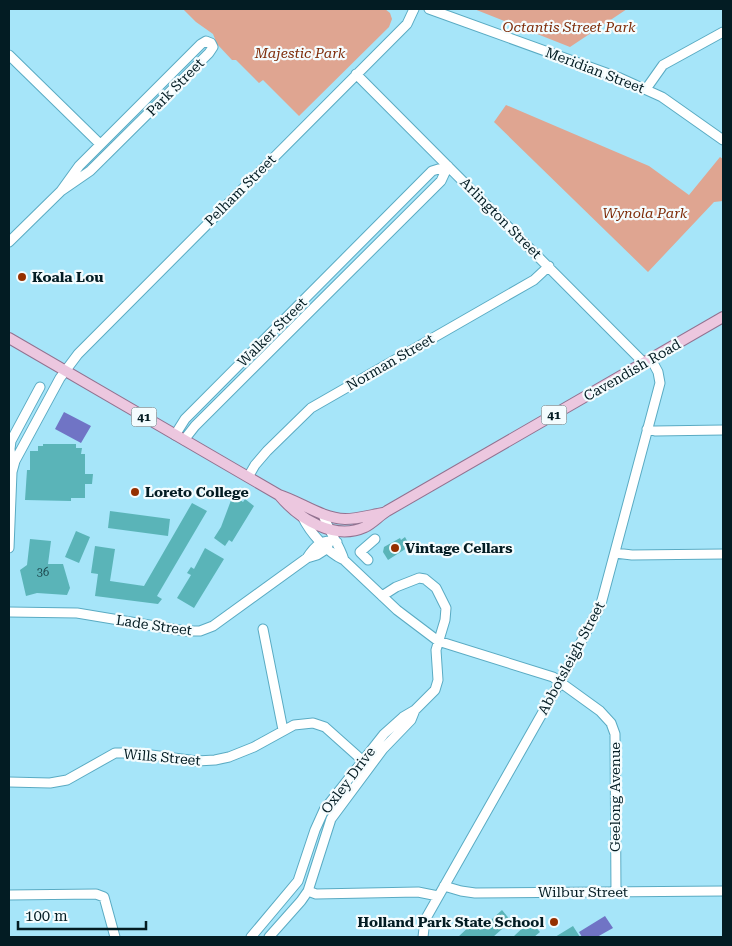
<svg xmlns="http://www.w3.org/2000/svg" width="732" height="946" font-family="'Roboto Serif',serif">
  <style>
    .green { fill: #dfa591 }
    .water { fill: #7074c5 }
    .building { fill: #5ab4b8 }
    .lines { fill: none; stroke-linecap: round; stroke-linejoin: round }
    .minor-casing { stroke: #5aabc3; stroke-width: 11 }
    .major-casing { stroke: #927290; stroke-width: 12 }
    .minor { stroke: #fff; stroke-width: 9 }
    .major { stroke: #ecc7df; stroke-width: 10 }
    .poi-dot { fill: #953000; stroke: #f4fcfe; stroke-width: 2 }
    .labels { text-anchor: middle; stroke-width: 4.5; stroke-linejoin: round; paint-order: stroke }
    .number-label { font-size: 11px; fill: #194248 }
    .shield { fill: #f4fcfe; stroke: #4b5f65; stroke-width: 1 }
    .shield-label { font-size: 12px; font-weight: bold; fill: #031c23 }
    .park-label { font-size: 14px; font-style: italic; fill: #7e2b08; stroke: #f4fcfe }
    .street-label { font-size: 14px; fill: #031c23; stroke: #f4fcfe }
    .poi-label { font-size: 14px; font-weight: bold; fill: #031c23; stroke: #f4fcfe; text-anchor: start }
  </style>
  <rect width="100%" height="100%" fill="#a6e5f9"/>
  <path class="green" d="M183,9H385L390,13L392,19L389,27L299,116L263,80L259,83L236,60H232L217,44L213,34L196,22Z
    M474,9H627L570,47Z
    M506,105L649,166L689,195L720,157L723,159V201L714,202L648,272L494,122Z"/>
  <path class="water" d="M64,412L91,426L81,443L55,429Z
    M605,916L613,928L597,937H582L579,932Z"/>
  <path class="building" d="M43,444H76V448H82L81,454H85V474H93L92,484H85V498H71V501L25,500L27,470H30V451H38V446H43Z
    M233,495L243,502L245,499L254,506L232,542L229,540L225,546L214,538L221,527Z
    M192,503L207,511L157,596L162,599L158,604L95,596L98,574L91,573L95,546L115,549L110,581L144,586Z
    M110,511L170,519L168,536L108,528Z
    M76,531L90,537L79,563L65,557Z
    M405,537L410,546L388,560L383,552L384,547L400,538L401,540Z
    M30,539L51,541L48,564H63L70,588L67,595L37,593L26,596L20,570L27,565Z
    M205,548L224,559L194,608L177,598L191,575L187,573L191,567L194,569Z
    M502,910L511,921L493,937H458L473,923L480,930Z
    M530,921L540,932L534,937H513Z
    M573,926L580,937H555Z"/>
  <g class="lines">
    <g class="minor-casing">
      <path id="minor" d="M429,9L620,78L662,97L723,140
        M9,55L100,144
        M356,74L644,363
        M646,89L663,65L723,32
        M9,242L61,191L79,166L201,44L206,41L211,43L213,47L209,53L90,171L61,191
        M647,429L655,431L723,430
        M175,435L185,419L196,408L432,171L448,166
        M184,440L195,426L441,181L448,166
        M12,466L10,449L11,441L40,387
        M248,477L255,465L267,451L311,408L534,280L549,266
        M323,514C327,529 339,543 344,560
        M302,516C310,533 327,552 344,560L397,610L438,641L553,677L600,711L611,723L615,734L616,892
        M9,548L12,472L15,461L60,378L78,354L407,24L414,9
        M615,553L632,555L723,554
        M307,558C314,547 322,538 337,542
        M368,560L360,552L375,539
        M9,612L77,613L185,631H200L213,626L307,558L317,555L328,548
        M263,629L283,730
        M9,782L50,783L67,780L115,753H136L197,761L215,760L229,757L254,747L294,725L313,723L325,727L362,760
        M444,886L461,891L475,893L723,891
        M308,891L316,894L418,892L438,896
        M9,895L96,894L104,897L115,937
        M251,937L298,881L315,830L324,810L384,734L403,717L415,710L435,690L438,680L436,650L445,620L446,608L436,588L425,579L419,578L396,587L382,596
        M269,937L301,901L308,891L331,819L383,749L411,720L415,710
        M423,937L425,920L560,682L601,604L660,383L658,372L651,359"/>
    </g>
    <g class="major-casing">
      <path id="major" d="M9,338L279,495C301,502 321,518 345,519C358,519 371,515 383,513
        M279,495C299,519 334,541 365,527C373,523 379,516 387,511L723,317"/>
    </g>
    <use href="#minor" class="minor"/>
    <use href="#major" class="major"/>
  </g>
  <g class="poi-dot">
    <circle cx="22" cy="277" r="5"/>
    <circle cx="135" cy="492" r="5"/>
    <circle cx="395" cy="548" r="5"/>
    <circle cx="554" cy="922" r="5"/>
  </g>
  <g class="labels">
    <g class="number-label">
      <text x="43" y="576">36</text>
    </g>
    <g class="shield">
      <rect x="541.5" y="405.5" width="25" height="19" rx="4"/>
      <rect x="131.5" y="407.5" width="25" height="19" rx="4"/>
    </g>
    <g class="shield-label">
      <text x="554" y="419">41</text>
      <text x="144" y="421">41</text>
    </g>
    <g class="park-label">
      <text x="569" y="32">Octantis Street Park</text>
      <text x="300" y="58">Majestic Park</text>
      <text x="645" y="218">Wynola Park</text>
    </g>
    <g class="street-label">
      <text transform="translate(595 70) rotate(21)" y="5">Meridian Street</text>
      <text transform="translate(175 87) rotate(-45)" y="5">Park Street</text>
      <text transform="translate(240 190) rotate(-45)" y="5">Pelham Street</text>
      <text transform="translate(501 218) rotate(45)" y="5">Arlington Street</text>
      <text transform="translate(272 332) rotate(-45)" y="5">Walker Street</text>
      <text transform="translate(390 362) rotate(-30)" y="5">Norman Street</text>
      <text transform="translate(632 370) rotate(-30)" y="5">Cavendish Road</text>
      <text transform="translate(154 625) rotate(8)" y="5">Lade Street</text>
      <text transform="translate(571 658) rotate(-62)" y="5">Abbotsleigh Street</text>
      <text transform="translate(162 757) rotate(5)" y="5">Wills Street</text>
      <text transform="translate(348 780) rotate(-53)" y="5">Oxley Drive</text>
      <text transform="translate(615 797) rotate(-90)" y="5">Geelong Avenue</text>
      <text x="583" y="897">Wilbur Street</text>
    </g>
    <g class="poi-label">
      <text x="32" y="282">Koala Lou</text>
      <text x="145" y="497">Loreto College</text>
      <text x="405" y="553">Vintage Cellars</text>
      <text x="544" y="927" text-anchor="end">Holland Park State School</text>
    </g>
  </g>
  <rect width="732" height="946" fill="none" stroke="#031c23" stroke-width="20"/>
  <path d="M18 921v8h128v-8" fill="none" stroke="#031c23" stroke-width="2.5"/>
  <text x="25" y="921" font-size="15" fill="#031c23" stroke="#f4fcfe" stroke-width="4" paint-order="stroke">100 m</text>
</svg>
